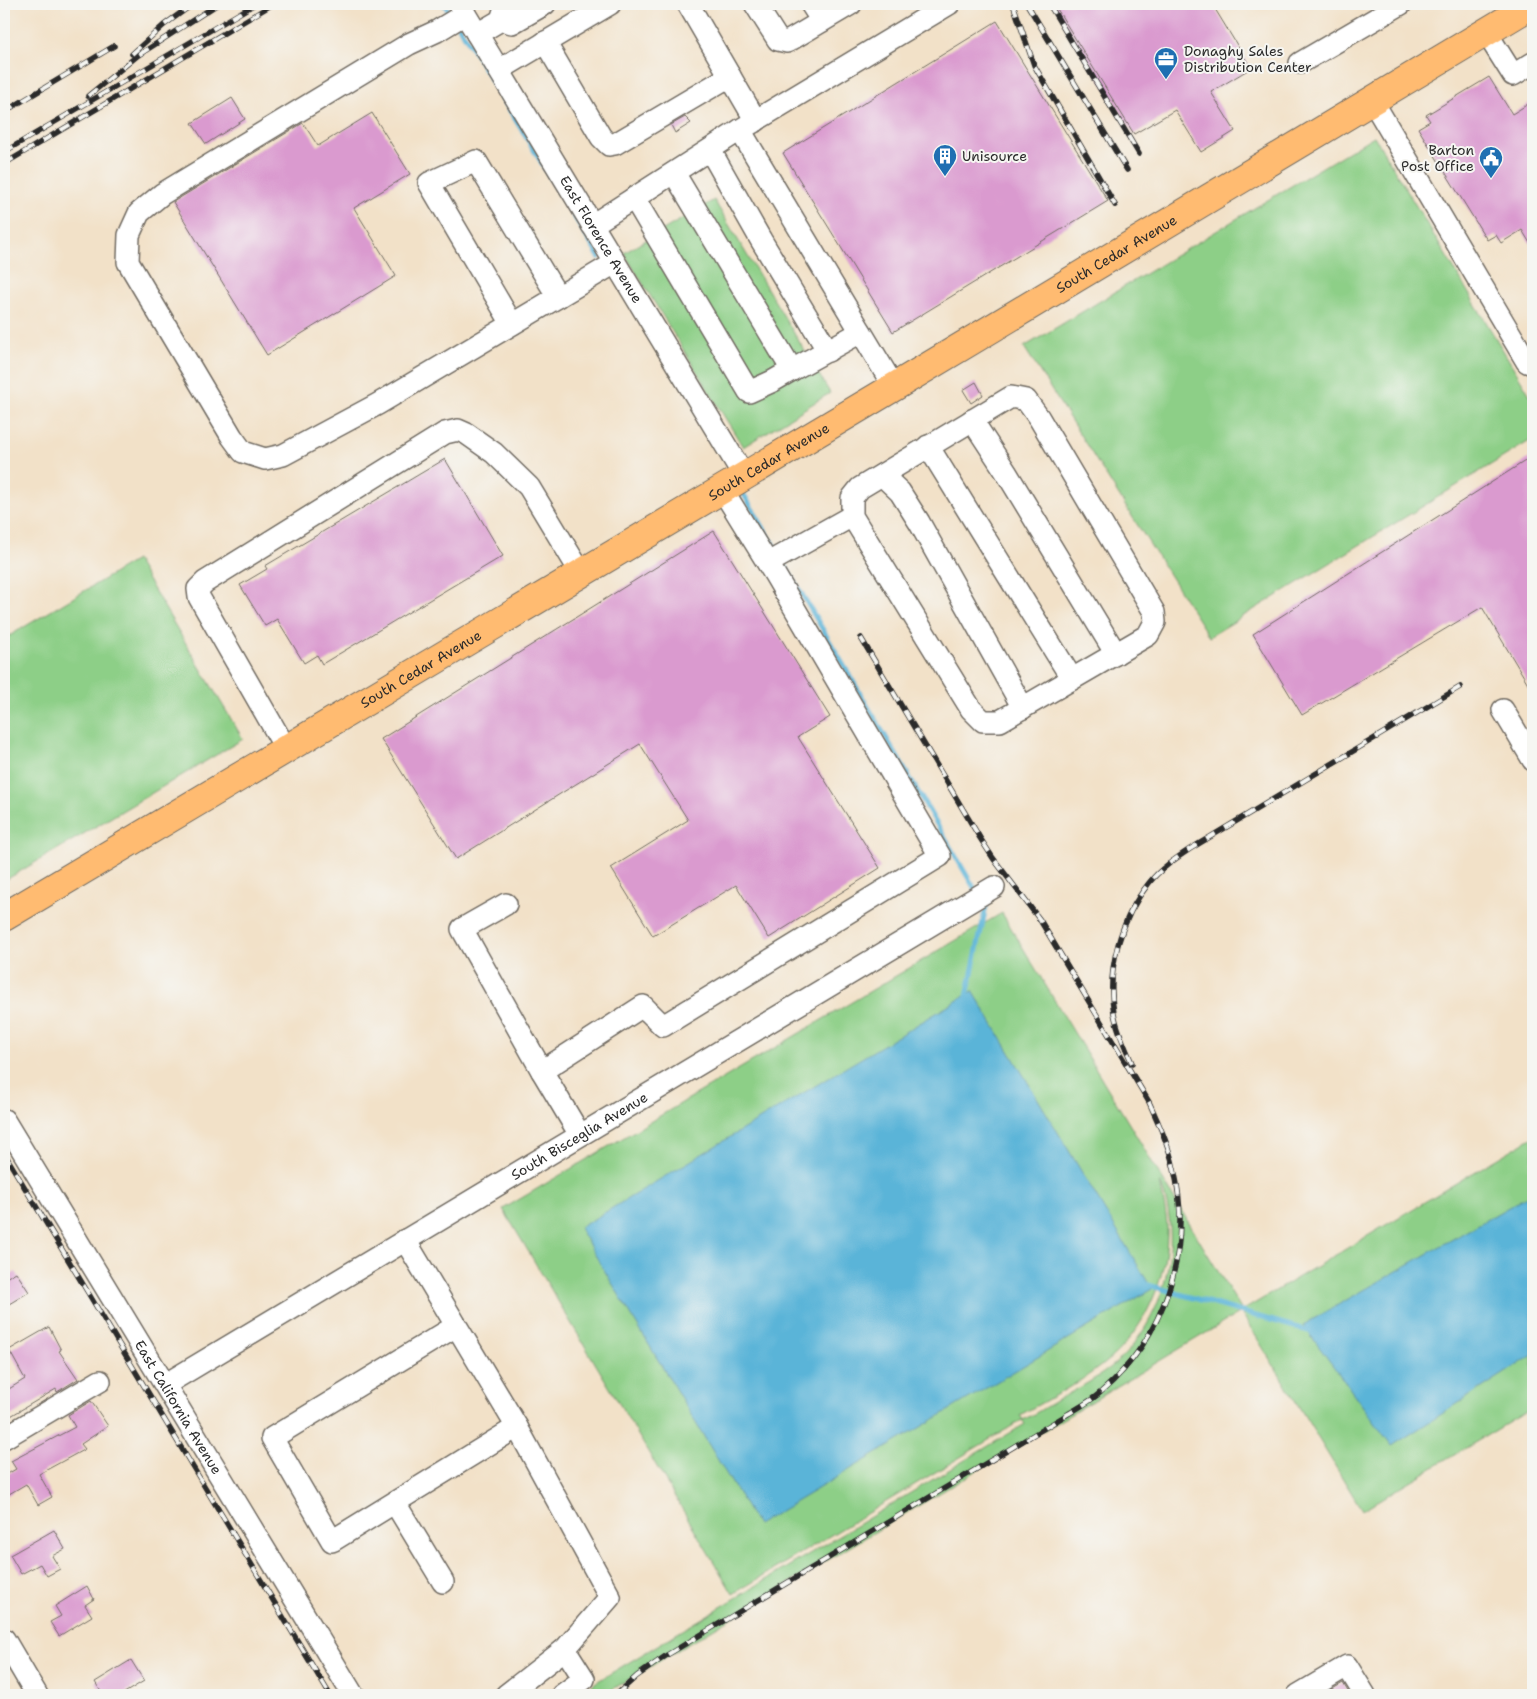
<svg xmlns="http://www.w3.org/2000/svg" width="1537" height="1699" font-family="'Shantell Sans',sans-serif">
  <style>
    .green { fill: #8dcf87; stroke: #5c7d59; fill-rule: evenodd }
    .water { fill: #5ab4d8; stroke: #427082 }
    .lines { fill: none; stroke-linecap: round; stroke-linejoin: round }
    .stream { stroke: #5ab4d8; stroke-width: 5 }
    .building { fill: #da9acf }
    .minor-casing { stroke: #716b62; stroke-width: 24 }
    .major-casing { stroke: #716b62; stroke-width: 30 }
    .minor { stroke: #fff; stroke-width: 21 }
    .major { stroke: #ffbb71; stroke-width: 28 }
    .rail-casing { stroke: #2b2b2b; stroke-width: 5.5 }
    .rail { stroke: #f6f6f2; stroke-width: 4; stroke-dasharray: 11; stroke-linecap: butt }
    .labels { text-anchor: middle; stroke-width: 4; stroke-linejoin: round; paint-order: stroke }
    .poi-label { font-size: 14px; fill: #2b2b2b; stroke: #f6f6f2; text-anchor: start }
    .street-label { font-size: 14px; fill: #2b2b2b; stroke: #f6f6f2 }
  </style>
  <rect width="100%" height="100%" fill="#f6f6f2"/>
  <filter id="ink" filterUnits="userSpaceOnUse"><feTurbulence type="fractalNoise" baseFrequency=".02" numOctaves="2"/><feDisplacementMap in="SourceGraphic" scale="10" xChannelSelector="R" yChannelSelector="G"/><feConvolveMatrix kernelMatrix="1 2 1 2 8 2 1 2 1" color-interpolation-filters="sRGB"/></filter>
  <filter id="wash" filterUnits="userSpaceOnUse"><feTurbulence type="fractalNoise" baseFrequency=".0096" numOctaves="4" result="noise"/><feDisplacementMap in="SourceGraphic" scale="20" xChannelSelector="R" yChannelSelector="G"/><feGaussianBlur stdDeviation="1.12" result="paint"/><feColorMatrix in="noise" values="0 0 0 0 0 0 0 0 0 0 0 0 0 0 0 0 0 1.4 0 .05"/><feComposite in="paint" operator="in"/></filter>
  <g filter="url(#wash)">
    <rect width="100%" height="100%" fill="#f2e1c8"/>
    <path class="green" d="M1374,136L1533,400V439L1209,637L1024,347Z
      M714,200L830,393L743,447L624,253Z
      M136,560L243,739L4,881V639Z
      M1002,913L1242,1311L1533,1137V1408L1362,1510L1241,1312L603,1695H593L588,1687L1025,1424L1022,1420L733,1594L503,1209ZM1160,1182C1184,1243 1165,1318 1117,1362C1100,1377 1079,1388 1059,1399C1047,1406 1035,1414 1023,1420L1020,1415C1048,1399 1077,1385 1102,1365C1145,1333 1169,1277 1167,1224C1166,1210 1162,1196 1160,1182Z"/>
    <path class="water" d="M973,991L1152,1289L757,1525L579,1228Z
      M1533,1193V1355L1392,1446L1303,1325Z"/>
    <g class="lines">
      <path class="stream" d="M444,4L452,16
        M458,25L599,257
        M740,488L778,552
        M782,560L976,891
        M966,1001L986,907L982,900
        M1145,1284L1312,1332"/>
    </g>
    <g id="blocks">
      <path class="building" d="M1054,4H1212L1251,68L1211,92L1235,131L1201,152L1175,110L1134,134Z
        M997,21L1108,201L893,332L783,153Z
        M1489,77L1512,114L1533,101V248L1522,230L1501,243L1496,235L1487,240L1418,128L1430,121L1426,115Z
        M232,98L245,119L206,144L192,123Z
        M372,113L410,174L354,208L396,276L267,355L173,202L303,123L318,146Z
        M685,117L691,123L675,133L671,125Z
        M976,382L983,395L971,403L963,390Z
        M1533,456V692L1482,607L1302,715L1253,634Z
        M445,459L503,556L322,664L317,655L304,663L277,619L265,626L240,585L267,569L265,566Z
        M714,531L830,717L798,737L880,868L769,938L736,885L653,936L611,868L688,820L640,744L456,859L381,739Z
        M16,1272L29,1292L4,1307V1279Z
        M49,1327L61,1350L59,1351L78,1379L57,1392L56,1389L4,1420V1392L25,1379L9,1350Z
        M91,1401L108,1426L81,1444L85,1449L39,1474L52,1497L38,1505L26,1484L4,1497V1476L16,1469L11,1461L75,1427L68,1415Z
        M54,1530L65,1549L52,1556L60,1569L47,1576L40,1564L21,1574L10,1555Z
        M87,1586L94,1599L85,1605L92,1616L59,1636L50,1622L61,1616L55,1606Z
        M131,1660L144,1681L121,1695H103L95,1682Z
        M1343,1683L1350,1695H1322Z"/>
    </g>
  </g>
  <g filter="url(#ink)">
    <use href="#blocks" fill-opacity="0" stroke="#716b62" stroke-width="1"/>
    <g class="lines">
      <g class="minor-casing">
        <g id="minor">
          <path id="s1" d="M459,4L744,476"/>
          <path d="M688,4L756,121"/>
          <path d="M755,4L778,40L787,42L851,4"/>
          <path d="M811,4L822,21"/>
          <path d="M465,14L437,31L409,44L162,194L139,213L129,235L128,262L232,437L243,452L265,459L283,455L378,404L615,263"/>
          <path d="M501,20L505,7L511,4"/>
          <path d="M1486,32L1513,75L1533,63"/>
          <path d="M477,34L501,20L512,23L545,4"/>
          <path d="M545,42L601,137L609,145L615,144L730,76"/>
          <path d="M1300,63L1401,4"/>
          <path d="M499,70L610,4"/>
          <path d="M1372,100L1527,362L1533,364"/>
          <path d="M740,130L894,387"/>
          <path d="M710,150L761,240L828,351"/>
          <path d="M634,198L749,392L773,381L792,370L674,173"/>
          <path d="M592,225L740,130L949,4"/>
          <path d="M512,324L429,183L476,161L558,297"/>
          <path d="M792,370L861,332"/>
          <path d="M972,420L1006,472L1116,654"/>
          <path d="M928,446L1072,679"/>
          <path d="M882,475L900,492L919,522L1023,708"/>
          <path d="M768,563L852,516V498L860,488L1011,397L1026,400L1039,418L1154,612L1155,622L1148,635L1000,721H983L971,709L852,516"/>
          <path d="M1503,710L1533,760"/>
          <path d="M286,749L199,597L198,589L205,582L445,433L458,430L467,434L494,453L529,487L581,573"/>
          <path d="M506,904L462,929L542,1071"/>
          <path id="s2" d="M4,1120L353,1695"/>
          <path d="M580,1135L542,1071L643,1006L663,1026L940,856L775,575L722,489"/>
          <path d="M405,1240L517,1427L610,1597L565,1649L506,1695"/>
          <path d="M456,1326L272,1438L332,1541L517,1427"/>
          <path id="s3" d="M166,1384L994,887"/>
          <path d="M4,1438L100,1381"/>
          <path d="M395,1503L443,1582"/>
          <path d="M4,1639L37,1695"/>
          <path d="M562,1695L584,1679L565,1649"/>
          <path d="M1298,1695L1347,1666L1365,1695"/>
        </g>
      </g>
      <g class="major-casing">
        <g id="major">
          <path id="s4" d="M4,917L894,387L1533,4"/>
        </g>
      </g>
      <use href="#minor" class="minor"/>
      <use href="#major" class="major"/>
      <g class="rail-casing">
        <path id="rail" d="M1013,4L1034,65L1115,205
          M1027,4L1127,170
          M1049,4L1139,154
          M132,54L164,25L193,4
          M88,96L137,56L218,4
          M4,112L114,46
          M4,152L255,4
          M4,164L273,4
          M1132,1063C1125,1047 1117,1030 1114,1013C1106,969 1121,918 1149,883C1160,869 1175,859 1190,849L1460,687
          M4,1153L330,1695
          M616,1695L637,1676L667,1655L1063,1417C1076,1409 1090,1402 1101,1392C1165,1337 1193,1251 1174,1169C1169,1146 1159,1124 1149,1102L1040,920L993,858L980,838L861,638"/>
      </g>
      <use href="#rail" class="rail"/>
    </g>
  </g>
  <defs>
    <g id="office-pin" transform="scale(1.25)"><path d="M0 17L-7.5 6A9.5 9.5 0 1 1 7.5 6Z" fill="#1f6fb2" stroke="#f6f6f2"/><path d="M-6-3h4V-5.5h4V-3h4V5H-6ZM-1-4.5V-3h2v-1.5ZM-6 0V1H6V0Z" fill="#fff"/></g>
    <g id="building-pin" transform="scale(1.25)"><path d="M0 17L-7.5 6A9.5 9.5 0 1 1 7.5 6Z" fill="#1f6fb2" stroke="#f6f6f2"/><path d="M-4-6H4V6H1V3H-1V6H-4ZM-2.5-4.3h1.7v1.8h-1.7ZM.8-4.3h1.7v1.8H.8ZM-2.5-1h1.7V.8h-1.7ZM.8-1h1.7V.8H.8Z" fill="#fff"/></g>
    <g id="civic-pin" transform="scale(1.25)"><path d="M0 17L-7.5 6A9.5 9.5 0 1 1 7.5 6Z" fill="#1f6fb2" stroke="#f6f6f2"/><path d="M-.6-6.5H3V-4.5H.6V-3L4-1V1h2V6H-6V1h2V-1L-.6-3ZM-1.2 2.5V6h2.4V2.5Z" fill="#fff"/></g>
  </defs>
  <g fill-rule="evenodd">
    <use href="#office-pin" x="1166" y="59"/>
    <use href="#building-pin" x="945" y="156"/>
    <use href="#civic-pin" x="1491" y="158"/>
  </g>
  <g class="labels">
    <g class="poi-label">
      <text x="1184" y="56">Donaghy Sales<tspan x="1184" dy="16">Distribution Center</tspan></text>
      <text x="1474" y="155" text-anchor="end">Barton<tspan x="1474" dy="16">Post Office</tspan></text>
      <text x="962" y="161">Unisource</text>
    </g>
    <g class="street-label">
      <text dy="5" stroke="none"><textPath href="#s1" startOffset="275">East Florence Avenue</textPath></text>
      <text dy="5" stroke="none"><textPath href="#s4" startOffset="1295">South Cedar Avenue</textPath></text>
      <text dy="5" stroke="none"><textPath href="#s4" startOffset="890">South Cedar Avenue</textPath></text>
      <text dy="5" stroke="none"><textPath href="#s4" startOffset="485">South Cedar Avenue</textPath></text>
      <text dy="5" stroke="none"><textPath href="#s3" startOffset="482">South Bisceglia Avenue</textPath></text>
      <text dy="5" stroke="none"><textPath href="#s2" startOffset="336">East California Avenue</textPath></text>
    </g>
  </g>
  <rect width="1537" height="1699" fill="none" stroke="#f6f6f2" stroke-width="20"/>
</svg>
